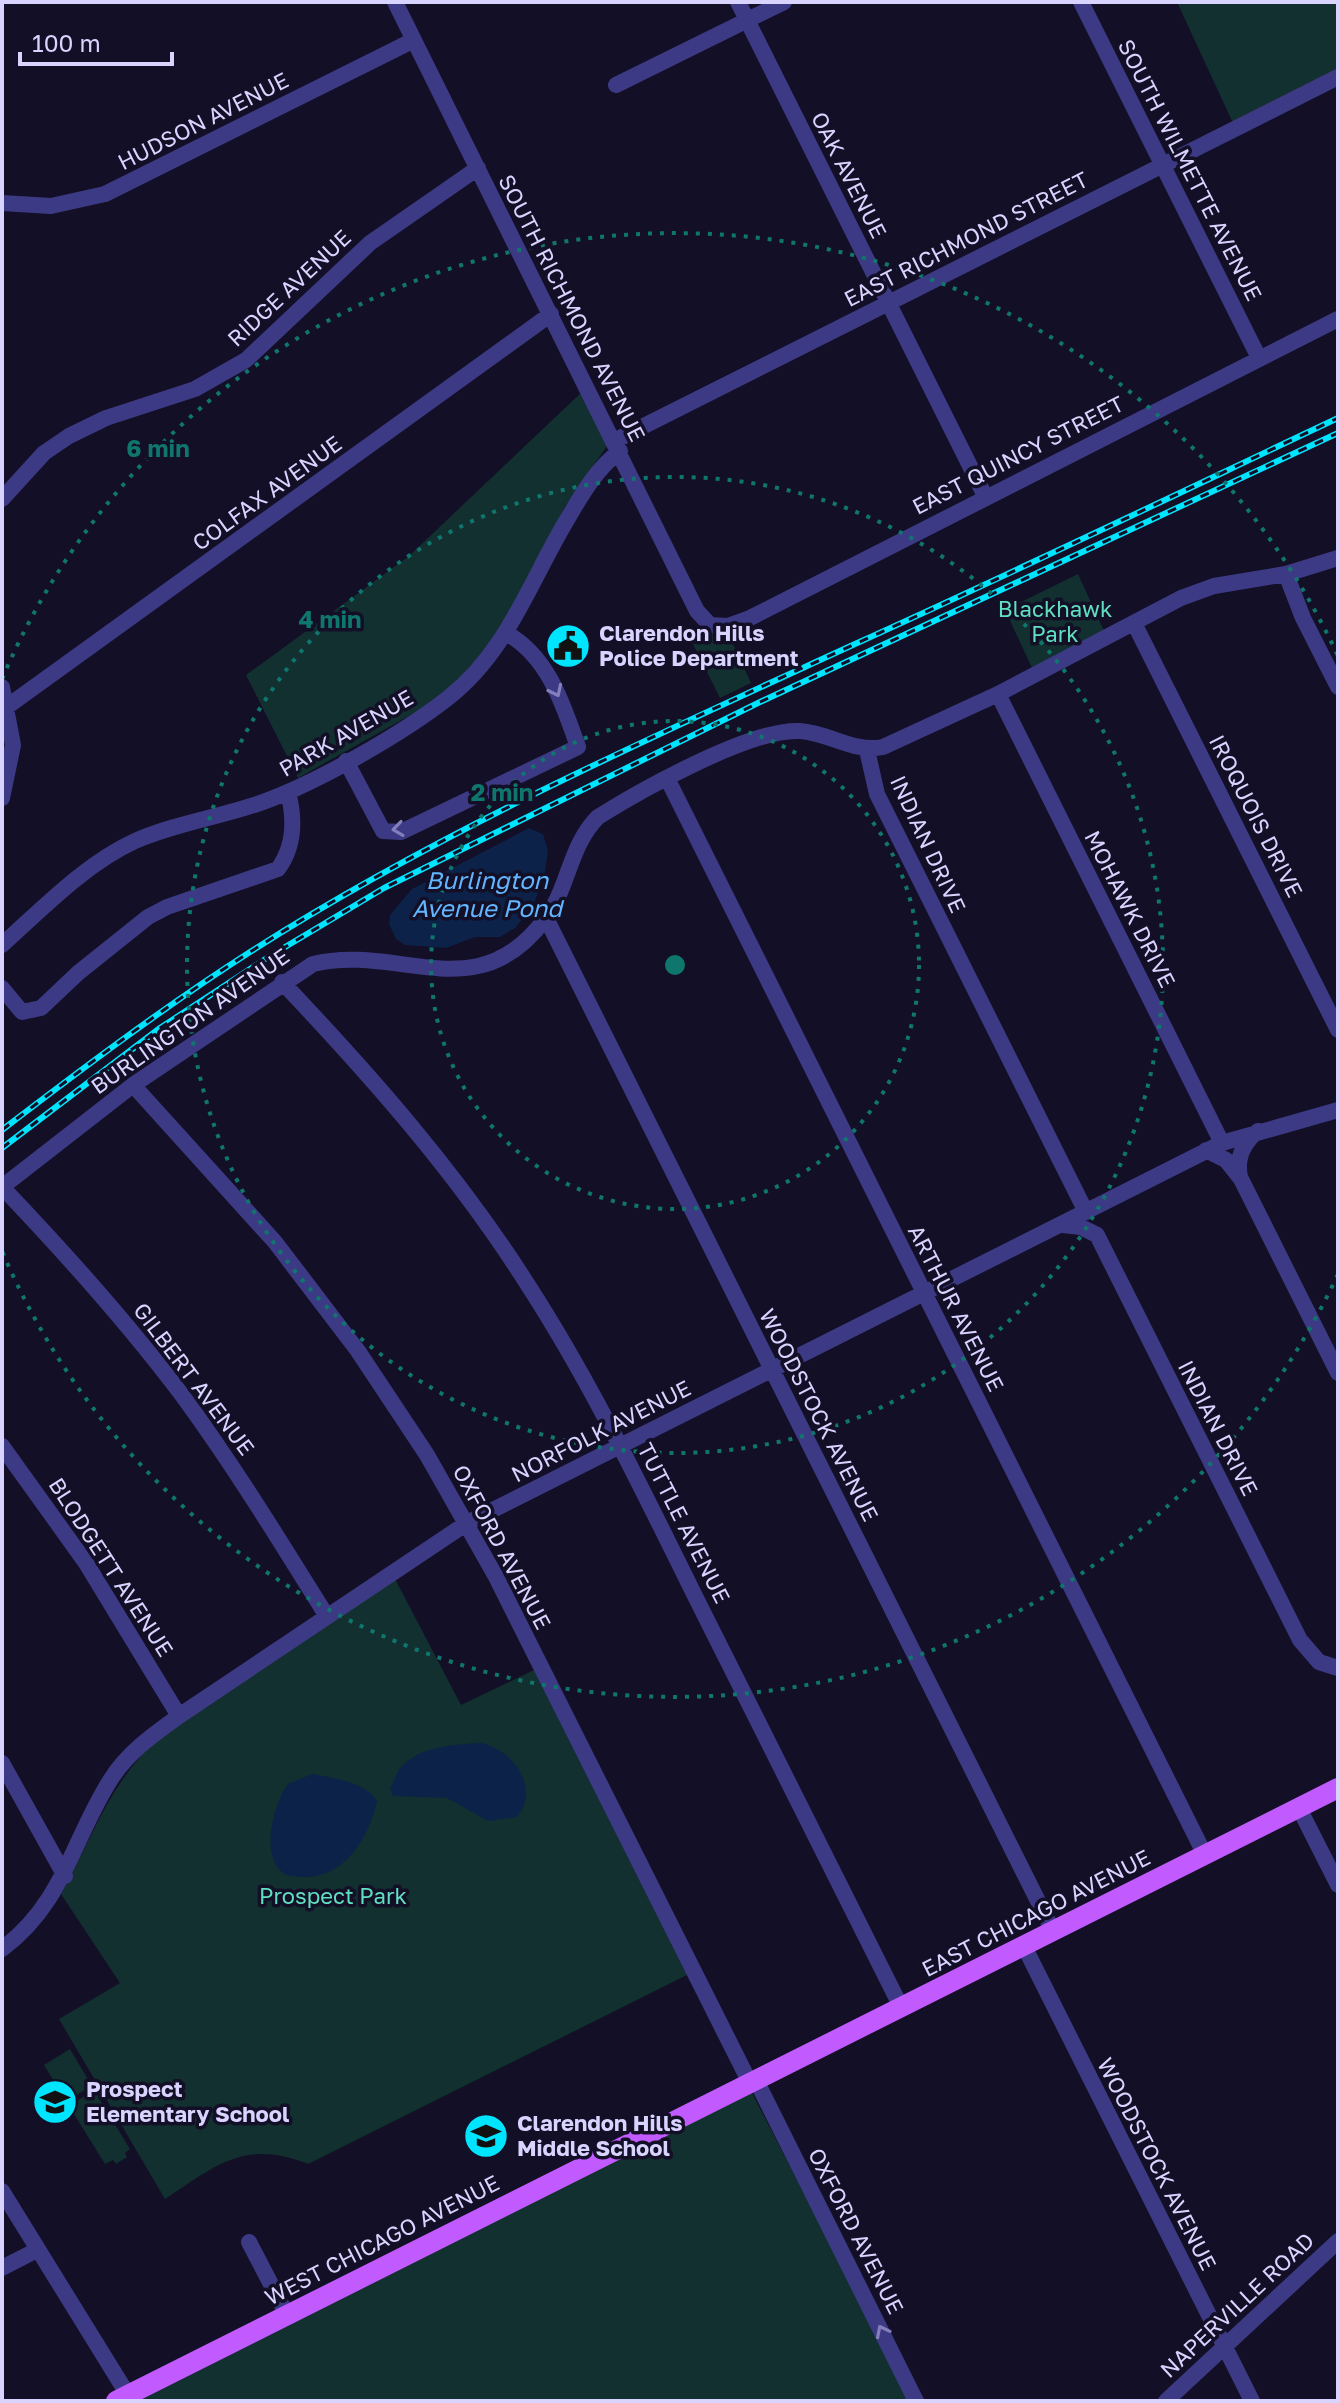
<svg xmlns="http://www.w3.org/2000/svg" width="1340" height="2403" font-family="'Golos Text',sans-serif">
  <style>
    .green { fill: #12302f }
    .water { fill: #0c2248 }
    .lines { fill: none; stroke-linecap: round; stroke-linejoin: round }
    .minor { stroke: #3d3a85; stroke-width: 16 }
    .major { stroke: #c25bff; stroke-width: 20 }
    .rail-casing { stroke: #00e5ff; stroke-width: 6 }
    .rail { stroke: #130f26; stroke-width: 3; stroke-dasharray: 9; stroke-linecap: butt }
    .oneway { stroke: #837fbc }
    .ring { fill: none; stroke: #0f766e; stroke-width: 4; stroke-dasharray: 4 8 }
    .labels { text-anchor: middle; stroke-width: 7; stroke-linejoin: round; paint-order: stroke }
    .street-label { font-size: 22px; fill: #d9d4ff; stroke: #130f26 }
    .park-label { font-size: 22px; fill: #5fe0c0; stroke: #130f26 }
    .poi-label { font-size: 22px; font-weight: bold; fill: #d9d4ff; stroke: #130f26; text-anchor: start }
    .water-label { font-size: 24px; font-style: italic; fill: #62b6ff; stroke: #130f26 }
    .centre { fill: #0f766e; stroke: #130f26; stroke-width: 4 }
    .ring-label { font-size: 24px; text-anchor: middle; font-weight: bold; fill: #0f766e; stroke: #130f26; stroke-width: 7; stroke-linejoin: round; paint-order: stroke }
  </style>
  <rect width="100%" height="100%" fill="#130f26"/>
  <path class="green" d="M1177,2H1338V71L1233,123Z
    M583,391L607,446L564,508L504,629L453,685L416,712L298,778L246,675L409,556Z
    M1078,574L1105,633L1033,670L1005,610Z
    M706,628L728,633L751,683L720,698L689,636Z
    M394,1577L461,1705L534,1670L687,1975L308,2164C244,2139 217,2165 165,2199L59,2019L120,1983L61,1894C92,1839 109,1783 157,1740Z
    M70,2049L92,2086L66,2101L44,2065Z
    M94,2090L130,2149L125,2153L127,2157L116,2164L113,2160L105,2164L69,2106Z
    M752,2093L911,2401H130Z"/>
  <path class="water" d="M529,828L543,834L548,851L544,878L533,906L515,928L500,937H475L446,948L405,945L396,939L389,924L390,915L412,889Z
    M481,1743C513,1749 541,1789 517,1817L488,1821L447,1798L393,1796L390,1788C394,1783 395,1776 398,1771C414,1747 455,1744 481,1743Z
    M312,1774C331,1777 368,1783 377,1801C369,1838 344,1880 300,1877C294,1876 286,1876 282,1872C260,1855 274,1802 288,1784Z"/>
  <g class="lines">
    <path class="minor" d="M395,2L697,611L710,625L728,626L750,618L1338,319
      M738,2L985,496
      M1081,2L1259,358
      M616,85L784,2
      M2,203L51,206L105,194L414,40
      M614,441L1338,77
      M2,499L44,453L69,436L106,418L195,389L246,360L370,243L478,168
      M1286,574L1303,618L1338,687
      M1134,623L1338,1030
      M2,687L13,745L2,798
      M998,694L1222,1143
      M8,706L551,314
      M867,750L877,794L1086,1212
      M346,761L383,831L401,832L578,747C563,704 548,656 506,633
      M668,780L1205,1855
      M546,918L1053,1931
      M2,945C43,908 85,864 135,841C176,823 221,817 263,802C318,782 402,734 448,698C508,651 530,581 568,518C582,494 597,468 620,451
      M282,982C371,1076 456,1172 526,1282C591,1382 642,1489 695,1596C764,1733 833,1870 901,2007
      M2,988L22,1012L41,1008L78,973L148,917L167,907L278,869C295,846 295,819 288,792
      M133,1085L275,1242L358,1351L427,1455L495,1575L750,2083
      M1206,1150L1226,1160L1241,1179L1338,1373
      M1240,1177C1236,1158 1243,1143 1258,1131
      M2,1187L133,1085L313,964C399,943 477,1011 545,919C569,888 569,846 598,817C641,790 752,728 800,731C830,733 853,753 883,747L998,694L1181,598L1214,586L1286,574L1338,558
      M2,1187C66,1254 127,1322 182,1395C234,1466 280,1541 326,1615
      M1063,1225L1081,1227L1097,1235L1300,1640L1319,1662L1338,1668
      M2,1446L86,1563L179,1716
      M2,1763L65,1876
      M1299,1808L1338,1885
      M1024,1946L1252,2401
      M2,1949C64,1903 73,1838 111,1779C128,1752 154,1734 179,1716L467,1523L1222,1143L1338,1110
      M756,2080L916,2401
      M2,2191L128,2395
      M249,2242L287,2315
      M2,2268L37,2250
      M1166,2401L1338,2241"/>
    <path class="major" d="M116,2401L1338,1788"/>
    <g class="rail-casing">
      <path id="rail" d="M2,1130C83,1068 164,1007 250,952C440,831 650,738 855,644C1017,571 1177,494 1338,418
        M2,1148L160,1028L270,956L384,888L760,702L1338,433"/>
    </g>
    <use href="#rail" class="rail"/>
  </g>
  <defs><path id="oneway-chevron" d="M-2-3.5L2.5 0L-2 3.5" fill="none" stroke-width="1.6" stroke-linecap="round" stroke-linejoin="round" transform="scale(2)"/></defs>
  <g class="oneway">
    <use href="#oneway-chevron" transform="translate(556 691) rotate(64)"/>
    <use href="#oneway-chevron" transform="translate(398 829) rotate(172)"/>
    <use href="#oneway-chevron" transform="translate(882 2331) rotate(-117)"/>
  </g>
  <g class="ring">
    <circle cx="675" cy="965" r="244"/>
    <circle cx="675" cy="965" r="488"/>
    <path d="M1338 1274A731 731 0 0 1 2 1251M2 679A731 731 0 0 1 1338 656"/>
  </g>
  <defs>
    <g id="civic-disc" transform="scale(2.3)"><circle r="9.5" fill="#00e5ff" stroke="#130f26"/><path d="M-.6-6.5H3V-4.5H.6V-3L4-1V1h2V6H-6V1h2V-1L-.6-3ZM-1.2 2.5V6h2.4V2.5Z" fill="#111"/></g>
    <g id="school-disc" transform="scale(2.3)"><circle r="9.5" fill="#00e5ff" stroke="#130f26"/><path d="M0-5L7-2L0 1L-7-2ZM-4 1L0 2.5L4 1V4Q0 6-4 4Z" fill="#111"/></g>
  </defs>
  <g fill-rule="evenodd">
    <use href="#civic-disc" x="568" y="646"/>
    <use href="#school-disc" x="55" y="2102"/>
    <use href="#school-disc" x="486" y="2136"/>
  </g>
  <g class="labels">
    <g class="street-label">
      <text transform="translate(203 121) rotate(-27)" y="8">HUDSON AVENUE</text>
      <text transform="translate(1190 170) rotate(63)" y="8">SOUTH WILMETTE AVENUE</text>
      <text transform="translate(849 175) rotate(63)" y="8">OAK AVENUE</text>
      <text transform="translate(966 239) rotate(-27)" y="8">EAST RICHMOND STREET</text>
      <text transform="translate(289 288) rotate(-43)" y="8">RIDGE AVENUE</text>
      <text transform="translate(572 308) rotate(63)" y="8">SOUTH RICHMOND AVENUE</text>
      <text transform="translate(1018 455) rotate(-27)" y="8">EAST QUINCY STREET</text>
      <text transform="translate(267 493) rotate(-36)" y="8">COLFAX AVENUE</text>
      <text transform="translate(346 733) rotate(-30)" y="8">PARK AVENUE</text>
      <text transform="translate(1256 816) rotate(63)" y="8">IROQUOIS DRIVE</text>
      <text transform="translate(928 844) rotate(65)" y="8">INDIAN DRIVE</text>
      <text transform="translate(1130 909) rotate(63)" y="8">MOHAWK DRIVE</text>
      <text transform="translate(190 1021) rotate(-35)" y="8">BURLINGTON AVENUE</text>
      <text transform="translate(956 1308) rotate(63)" y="8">ARTHUR AVENUE</text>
      <text transform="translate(194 1379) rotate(53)" y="8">GILBERT AVENUE</text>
      <text transform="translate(819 1415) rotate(63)" y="8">WOODSTOCK AVENUE</text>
      <text transform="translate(1218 1428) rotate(63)" y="8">INDIAN DRIVE</text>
      <text transform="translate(601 1431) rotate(-27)" y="8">NORFOLK AVENUE</text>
      <text transform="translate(684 1523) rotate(63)" y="8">TUTTLE AVENUE</text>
      <text transform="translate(502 1547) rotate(62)" y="8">OXFORD AVENUE</text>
      <text transform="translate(111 1567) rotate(57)" y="8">BLODGETT AVENUE</text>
      <text transform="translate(1036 1913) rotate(-27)" y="8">EAST CHICAGO AVENUE</text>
      <text transform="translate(1157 2164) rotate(63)" y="8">WOODSTOCK AVENUE</text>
      <text transform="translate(856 2231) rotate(63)" y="8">OXFORD AVENUE</text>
      <text transform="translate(382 2240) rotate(-27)" y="8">WEST CHICAGO AVENUE</text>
      <text transform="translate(1237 2305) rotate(-43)" y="8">NAPERVILLE ROAD</text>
    </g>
    <g class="park-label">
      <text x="1055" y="617">Blackhawk<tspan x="1055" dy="25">Park</tspan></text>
      <text x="333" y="1904">Prospect Park</text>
    </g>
    <g class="poi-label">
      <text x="599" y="641">Clarendon Hills<tspan x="599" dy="25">Police Department</tspan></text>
      <text x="86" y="2097">Prospect<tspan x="86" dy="25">Elementary School</tspan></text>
      <text x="517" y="2131">Clarendon Hills<tspan x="517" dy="25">Middle School</tspan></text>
    </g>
    <g class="water-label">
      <text x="487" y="889">Burlington<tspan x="487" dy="28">Avenue Pond</tspan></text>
    </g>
  </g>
  <circle cx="675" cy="965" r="12" class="centre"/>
  <g class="ring-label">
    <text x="158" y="457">6 min</text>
    <text x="330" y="628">4 min</text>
    <text x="502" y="801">2 min</text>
  </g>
  <rect width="1340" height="2403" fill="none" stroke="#d9d4ff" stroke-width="8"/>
  <path d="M20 52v12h152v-12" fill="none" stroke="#d9d4ff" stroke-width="4"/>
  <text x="32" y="52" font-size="24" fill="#d9d4ff" stroke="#130f26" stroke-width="6" paint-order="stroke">100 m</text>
</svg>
